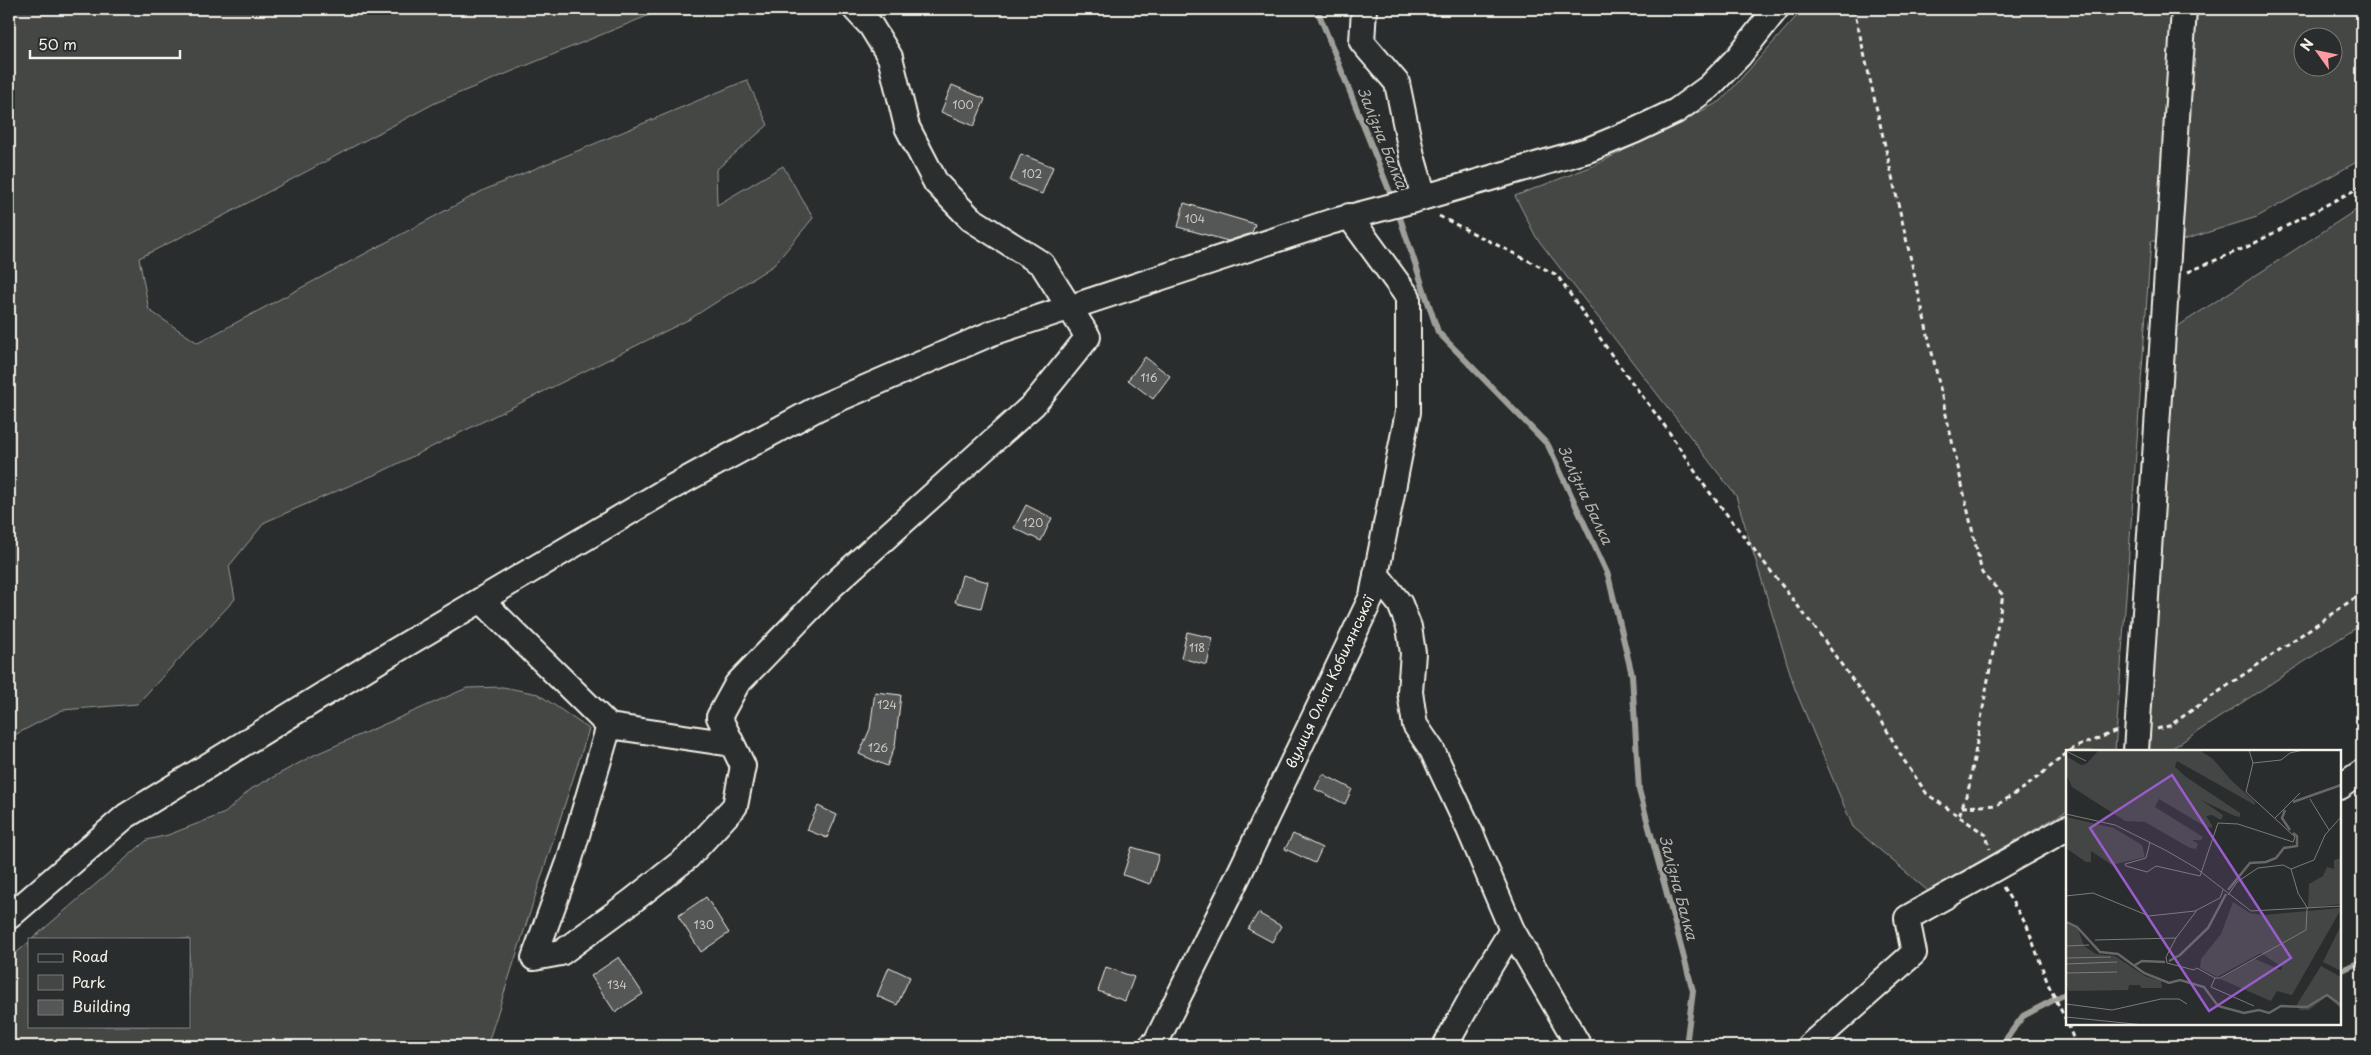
<svg xmlns="http://www.w3.org/2000/svg" width="2371" height="1055" font-family="'Playpen Sans',sans-serif">
  <style>
    .green { fill: #444645; stroke: #9c9c96; fill-rule: evenodd }
    .lines { fill: none; stroke-linecap: round; stroke-linejoin: round }
    .stream { stroke: #9f9f9a; stroke-width: 6 }
    .building { fill: #555756; stroke: #f4f1e8 }
    .minor-casing { stroke: #f4f1e8; stroke-width: 28 }
    .path { stroke: #f4f1e8; stroke-width: 3; stroke-dasharray: 5 4; stroke-linecap: butt }
    .minor { stroke: #2a2d2e; stroke-width: 24 }
    .labels { text-anchor: middle; stroke-width: 4; stroke-linejoin: round; paint-order: stroke }
    .number-label { font-size: 11px; fill: #cccac4 }
    .street-label { font-size: 14px; fill: #f4f1e8; stroke: #2a2d2e }
    .water-label { font-size: 15px; font-style: italic; fill: #b5b3ae; stroke: #2a2d2e }
    .inset-river { fill: none; stroke: #676866; stroke-width: 2.5 }
    .inset-road { fill: none; stroke: #7b7b78; stroke-width: 1 }
    .view { fill: #995dc9; fill-opacity: 0.15; stroke: #995dc9; stroke-width: 2.5 }
    .inset-edge { fill: none; stroke: #f4f1e8; stroke-width: 2.5 }
  </style>
  <rect width="100%" height="100%" fill="#2a2d2e"/>
  <filter id="ink" filterUnits="userSpaceOnUse"><feTurbulence type="fractalNoise" baseFrequency=".02" numOctaves="2"/><feDisplacementMap in="SourceGraphic" scale="10" xChannelSelector="R" yChannelSelector="G"/><feConvolveMatrix kernelMatrix="1 2 1 2 8 2 1 2 1" color-interpolation-filters="sRGB"/></filter>
  <g filter="url(#ink)">
    <path class="green" d="M9,9H664L435,103L223,216L139,258L149,310L198,343L484,190L747,80L768,125L716,170L717,205L783,166L813,218L774,265L690,319L381,472L265,522L229,566L235,599L137,704L62,710L9,738Z
      M1803,9H2362V159L2257,217L2177,242L2151,241L2115,751H2067V811L1928,891L1853,827L1795,689L1736,496L1536,237L1515,196L1593,166L1721,101ZM2304,38H2334V68H2304Z
      M2362,206V624L2168,751H2148L2172,330Z
      M503,687L538,694L589,729L487,1046H9V959L29,942V1026H189V939H32L147,840L168,835L225,813L251,789L314,755L467,688Z"/>
    <g class="lines">
      <path class="stream" d="M1317,9L1393,200
        M1397,209L1438,332L1548,445L1608,575L1632,675L1639,790L1693,991L1686,1046
        M2340,971L2362,961
        M2001,1046L2023,1016L2067,993"/>
    </g>
    <path class="building" d="M952,85L985,99L974,126L941,112Z
      M1021,154L1053,167L1042,194L1010,181Z
      M1184,203L1255,224L1252,233L1228,241L1178,227Z
      M1145,357L1170,376L1153,399L1128,380Z
      M1026,505L1052,518L1041,541L1014,528Z
      M962,575L988,582L981,608L955,602Z
      M1187,632L1213,638L1207,665L1181,658Z
      M875,692L901,695L895,746L887,766L859,754L870,729Z
      M1323,774L1352,789L1345,804L1315,789Z
      M818,806L837,815L827,838L807,830Z
      M1293,834L1322,848L1315,863L1285,849Z
      M1132,847L1159,855L1150,884L1123,875Z
      M706,897L729,933L701,952L678,916Z
      M1258,913L1281,926L1272,942L1248,929Z
      M619,957L643,994L615,1012L591,976Z
      M889,967L910,977L897,1005L877,996Z
      M1106,967L1134,977L1125,1001L1098,991Z"/>
    <g class="lines">
      <g class="minor-casing">
        <path id="minor" d="M1364,9L1362,42L1397,83L1412,156L1424,197
          M1376,574L1400,604L1409,627L1413,653L1410,692L1415,725L1432,750L1469,829L1512,930L1579,1046
          M481,600L609,726L569,862L534,958L561,953L632,901L688,857L735,806L743,766L719,717L737,684L834,584L1034,404L1088,337L1042,264L971,219L936,183L907,127L890,57L871,26L855,9
          M609,726L732,744
          M2136,751L2184,9
          M2340,787L2362,772
          M9,917L126,816L378,661L665,491L818,408L992,333L1330,222L1411,201L1588,150L1634,131L1676,111L1709,87L1739,56L1776,9
          M1151,1046L1156,1042L1230,893L1372,596L1408,412V297L1349,216
          M1445,1046L1482,979L1512,930
          M1809,1046L1914,953L1907,918L2067,828"/>
      </g>
      <path class="path" d="M1854,9L1982,573L2003,595L1969,787L1959,816
        M1439,216L1557,275L1613,357L1667,429L1704,485L1818,632L1880,718L1903,759L1927,794L1986,835L1990,849
        M2188,272L2249,246L2362,186
        M2157,729L2169,726L2362,593
        M2070,751L2076,747L2117,731
        M1962,807L1997,805L2027,786L2067,753
        M2003,887L2027,926L2048,984L2067,1022
        M2068,1024L2076,1046"/>
      <use href="#minor" class="minor"/>
    </g>
  </g>
  <g class="labels">
    <g class="number-label">
      <text x="963" y="109">100</text>
      <text x="1032" y="178">102</text>
      <text x="1195" y="223">104</text>
      <text x="1149" y="382">116</text>
      <text x="1033" y="527">120</text>
      <text x="1197" y="652">118</text>
      <text x="887" y="709">124</text>
      <text x="878" y="752">126</text>
      <text x="704" y="929">130</text>
      <text x="617" y="989">134</text>
    </g>
    <g class="street-label">
      <text transform="translate(1330 682) rotate(-65)" y="5">вулиця Ольги Кобилянської</text>
    </g>
    <g class="water-label">
      <text transform="translate(1382 138) rotate(68)" y="5">Залізна Балка</text>
      <text transform="translate(1585 495) rotate(65)" y="5">Залізна Балка</text>
      <text transform="translate(1678 888) rotate(75)" y="5">Залізна Балка</text>
    </g>
  </g>
  <g transform="translate(2066 750)">
    <rect width="275" height="275" fill="#2a2d2e"/>
    <path d="M33,0H133L147,9L165,30L189,52V55L111,11L109,17L120,27L174,63V67L169,66L135,50L157,65L155,70L146,65L140,66L146,75V78L140,77L93,49L89,57L137,87L135,90H126L132,94L130,99L124,98L79,72L59,71L6,37L0,24V6L15,15L20,14ZM0,67L48,78L76,95L79,107L46,115L25,101V112H20L0,98ZM275,108V154L242,158L243,134L257,126L261,117L268,119V110ZM167,152L184,163L197,165L273,158L274,161L226,245L211,241L205,251L154,229L189,209L215,220L216,217L195,203L151,227L134,218L135,209L155,184ZM0,174L12,179L18,196L30,204L49,206L79,226L95,231L96,238H75L74,235H63L62,240L3,241L0,235ZM275,175V221L257,212ZM255,216L275,227V259L261,246L243,260H234L230,256Z" fill="#444645"/>
    <path class="inset-river" d="M227,52L275,35M219,60L216,68L224,80M162,140L184,113L200,112L210,108L218,98L231,96V86L227,83M0,172L11,177L34,202L52,204L78,223L103,233L114,230L138,237L152,256L178,263L193,260L203,263L215,256L241,257L261,245L275,255M103,211L114,205L142,178L160,144M69,215L76,211L99,212"/>
    <path class="inset-road" d="M0,1L20,11M187,13L215,10L224,3L237,0M244,49L263,80M0,64L49,75L101,101L130,118L185,161L275,156M209,68L234,43M84,92L80,108L59,114L60,116L81,122L90,116L134,126L152,73L172,74L227,92L229,87L180,42L187,13L183,0M225,119L248,110L259,85L275,67M162,145L171,132L192,118L217,115L225,119L232,143L242,159M0,146L27,143L83,166L129,161L154,148L157,140M131,160L110,188L100,207L101,213L128,220L131,218L149,228L145,237L188,256M29,190L110,188M0,196L23,195M0,208L45,207M0,214L51,212M0,223L51,222M149,228H154L240,180L241,159M0,254L46,260L95,249H113L121,254M0,267L78,275"/>
    <path class="view" d="M106,25L225,208L143,261L24,78Z"/>
    <rect width="275" height="275" class="inset-edge"/>
  </g>
  <rect width="2371" height="1055" fill="none" stroke="#2a2d2e" stroke-width="30"/>
  <rect x="15" y="15" width="2341" height="1025" fill="none" stroke="#f4f1e8" stroke-width="2" filter="url(#ink)"/>
  <rect x="28" y="938" width="162" height="90" fill="#2a2d2e" stroke="#7b7b78"/>
  <rect x="38" y="954" width="25" height="8" fill="#2a2d2e" stroke="#7b7b78"/>
  <text x="72" y="962" font-size="15" fill="#f4f1e8">Road</text>
  <rect x="38" y="975" width="25" height="15" fill="#444645" stroke="#7b7b78"/>
  <text x="72" y="988" font-size="15" fill="#f4f1e8">Park</text>
  <rect x="38" y="1000" width="25" height="15" fill="#555756" stroke="#7b7b78"/>
  <text x="72" y="1012" font-size="15" fill="#f4f1e8">Building</text>
  <g transform="translate(2318 52) rotate(303)"><circle r="24" fill="#2a2d2e" stroke="#7b7b78"/>
  <path d="M0-4L9 19L0 12L-9 19Z" fill="#ff9aa2"/>
  <text y="-8" font-size="14" font-weight="bold" text-anchor="middle" fill="#f4f1e8">N</text>
  </g>
  <path d="M30 50v8h150v-8" fill="none" stroke="#f4f1e8" stroke-width="2.5"/>
  <text x="38" y="50" font-size="15" fill="#f4f1e8" stroke="#2a2d2e" stroke-width="4" paint-order="stroke">50 m</text>
</svg>
